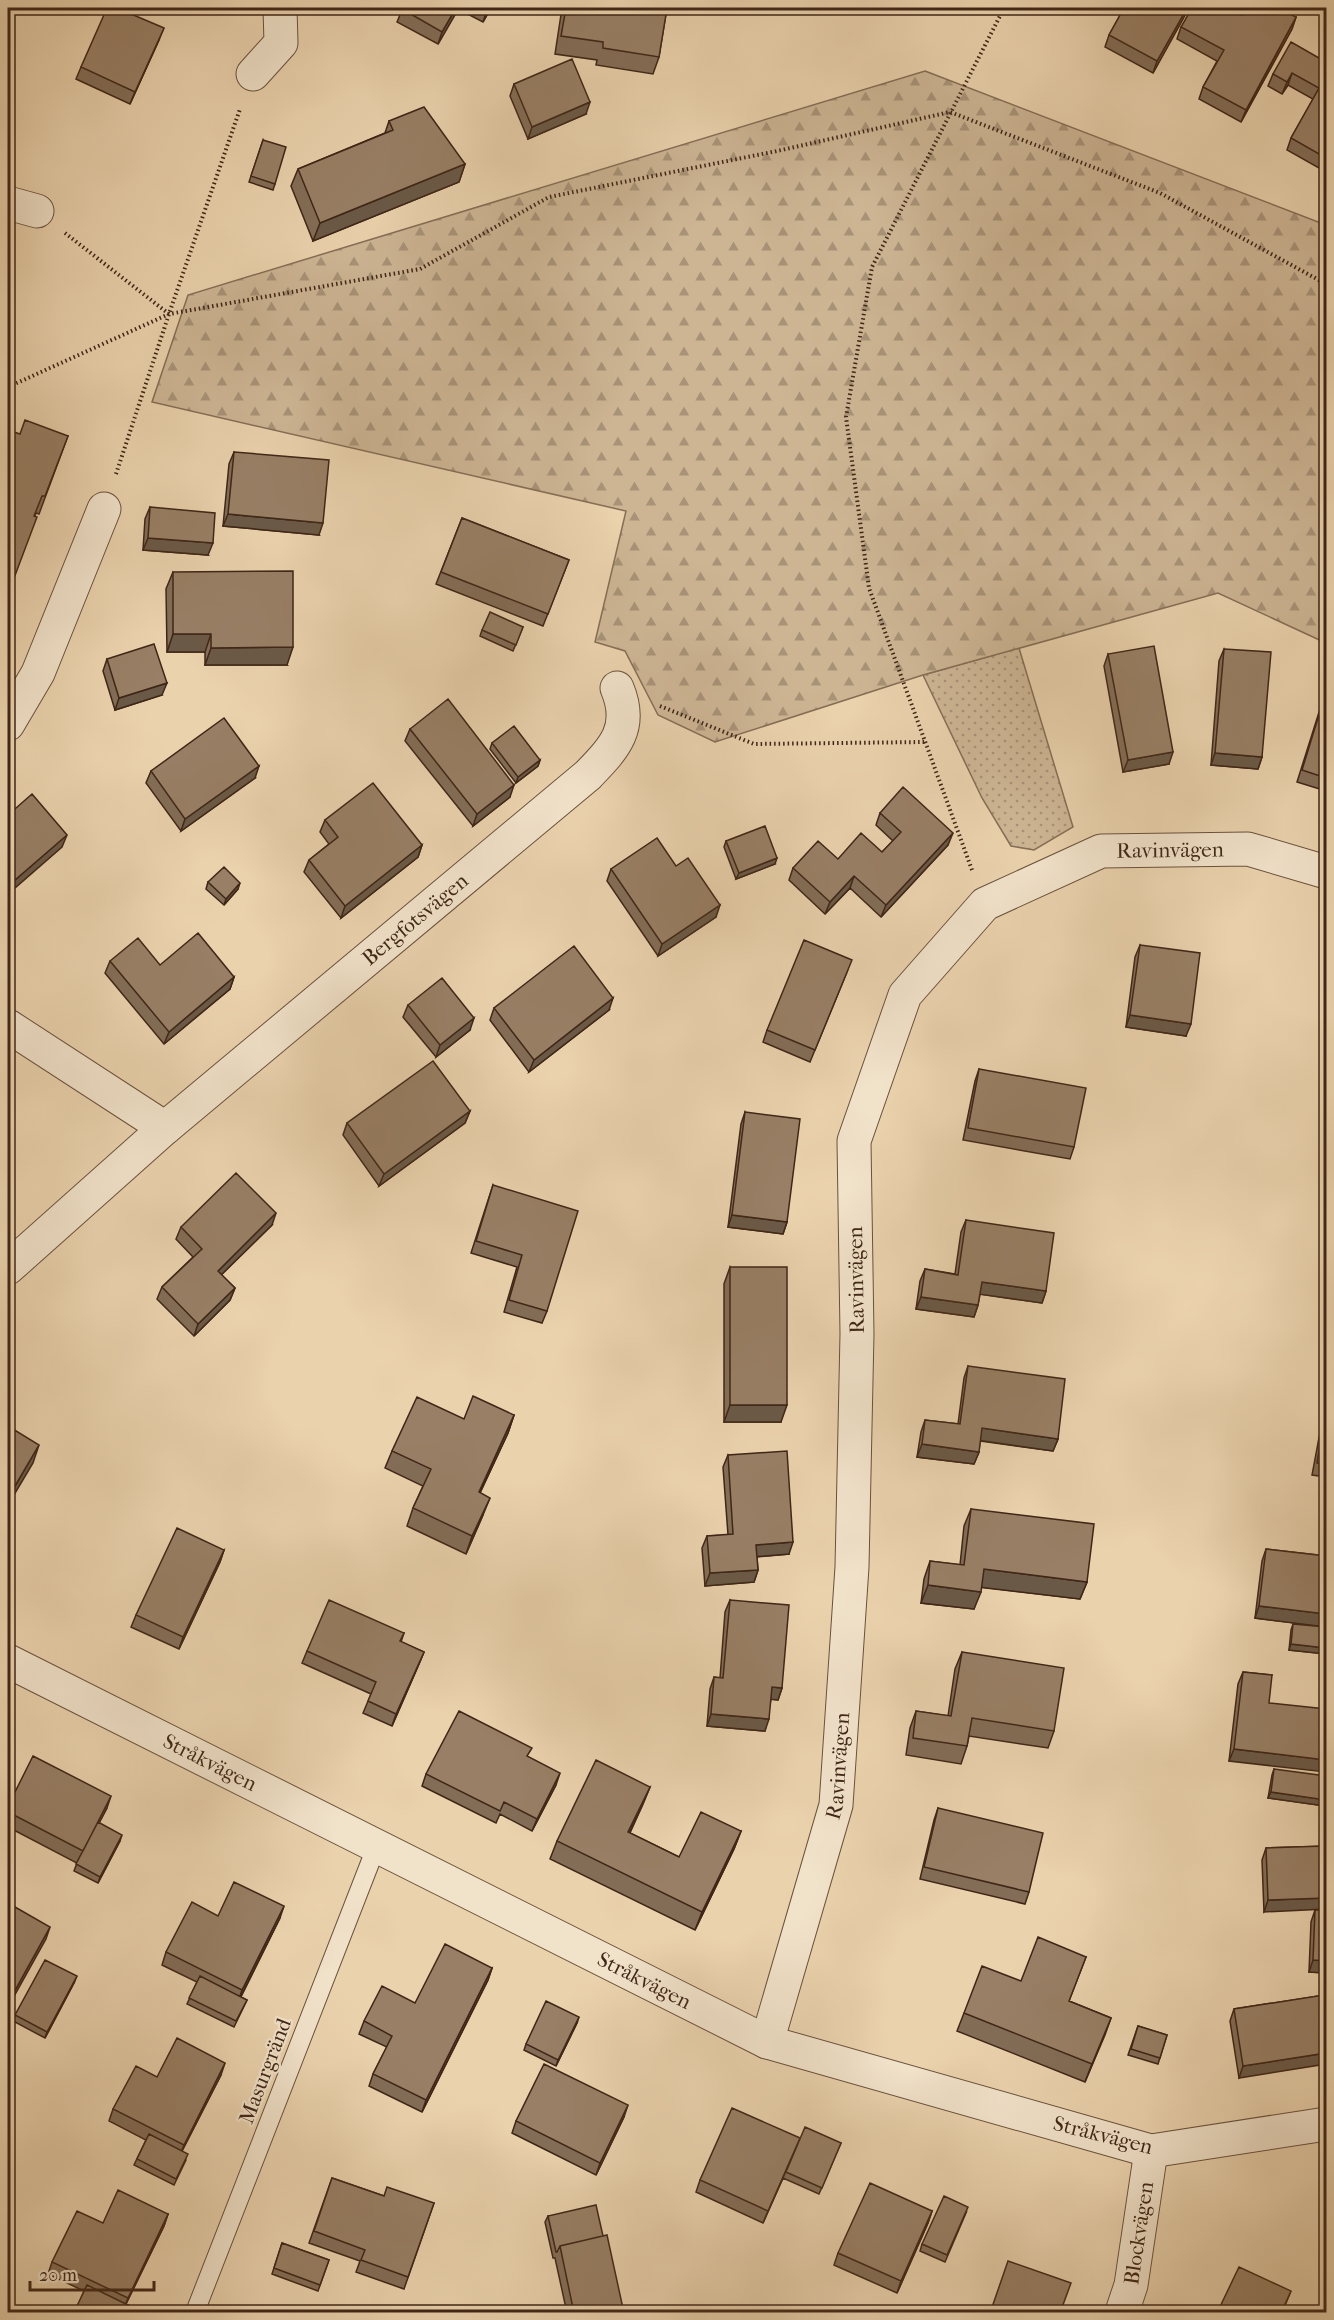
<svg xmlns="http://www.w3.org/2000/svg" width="1334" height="2320" font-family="'IM FELL French Canon',serif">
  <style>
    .grass { fill: url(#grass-dots); stroke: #866e56; stroke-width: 1.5 }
    .forest { fill: url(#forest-firs); stroke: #866e56; stroke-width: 1.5 }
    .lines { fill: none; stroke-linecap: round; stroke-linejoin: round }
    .lane-casing { stroke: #6a513c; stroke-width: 20 }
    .street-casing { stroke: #6a513c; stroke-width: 35 }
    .path { stroke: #3f2617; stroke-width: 4; stroke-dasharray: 1.5 3; stroke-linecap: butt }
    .lane { stroke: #f1e2ca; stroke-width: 18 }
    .street { stroke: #f1e2ca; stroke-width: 33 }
    .wall { fill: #836d57; stroke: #3f2617; stroke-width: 1.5 }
    .shaded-wall { fill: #6a5947; stroke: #3f2617; stroke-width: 1.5 }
    .building { fill: #987f65; stroke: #3f2617; stroke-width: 1.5 }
    .labels { text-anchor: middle; stroke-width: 4.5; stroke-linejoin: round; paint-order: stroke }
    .street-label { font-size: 21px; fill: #3f2617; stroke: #f1e2ca }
  </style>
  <defs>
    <pattern id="grass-dots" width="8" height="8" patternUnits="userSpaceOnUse" patternTransform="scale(1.5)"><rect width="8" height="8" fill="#cdb594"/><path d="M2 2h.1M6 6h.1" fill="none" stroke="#a89378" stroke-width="1.8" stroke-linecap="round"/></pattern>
    <pattern id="forest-firs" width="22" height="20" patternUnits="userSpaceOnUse" patternTransform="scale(1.5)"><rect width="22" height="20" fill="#cdb594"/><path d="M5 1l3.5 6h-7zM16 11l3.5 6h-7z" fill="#a89378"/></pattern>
  </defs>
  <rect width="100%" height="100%" fill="#ead2ad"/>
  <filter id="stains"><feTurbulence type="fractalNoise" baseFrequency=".00333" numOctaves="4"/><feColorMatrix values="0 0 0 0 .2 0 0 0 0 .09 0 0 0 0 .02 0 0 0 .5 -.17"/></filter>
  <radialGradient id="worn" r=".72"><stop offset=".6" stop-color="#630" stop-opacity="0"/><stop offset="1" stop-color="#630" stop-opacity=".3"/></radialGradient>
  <path class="grass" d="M1019,648L1073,827L1034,850L1011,846L982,798L923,675Z"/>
  <path class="forest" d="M925,71L1326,225V643L1218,593L923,675L715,742L658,715L625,651L595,642L626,511L152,402L188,295Z"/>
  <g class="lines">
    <g class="lane-casing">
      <path id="lane" d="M195,2312L377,1845"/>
    </g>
    <g class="street-casing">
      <g id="street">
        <path d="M253,74L281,43L280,8"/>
        <path d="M8,203L37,211"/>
        <path d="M8,724L38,673L104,509"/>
        <path d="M8,1026L165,1128"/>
        <path id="s1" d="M8,1268L165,1128L588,775C614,748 634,728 617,688"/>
        <path id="s2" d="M8,1661L767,2042L1151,2151L1326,2124"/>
        <path id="s3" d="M767,2042L836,1805L852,1567L857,1334L854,1141L905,995L985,904L1101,851L1248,849L1326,872"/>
        <path id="s4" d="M1122,2312L1131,2285L1151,2151"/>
      </g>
    </g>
    <path class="path" d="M65,233L169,314
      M8,387L169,314L420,269L549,197L777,151L950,112L1160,193L1326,284
      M116,474L169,314L240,109
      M660,706L754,744L925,742
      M972,870L869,588L846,417L872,267L1004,8"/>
    <use href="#lane" class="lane"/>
    <use href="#street" class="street"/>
  </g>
  <path class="wall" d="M403,8H491L483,22L458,9L438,44L397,22Z
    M562,8H667L659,57L653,74L596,65L597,60L555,54Z
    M1124,8H1189L1153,73L1105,47L1109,35Z
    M1242,15L1296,17L1292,29L1241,122L1199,99L1203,87L1217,61L1177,39L1181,27Z
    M159,40L130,104L76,79L81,67Z
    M1326,62V172L1287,150L1291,138L1313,99L1288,85L1282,94L1268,86L1273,74Z
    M514,84L586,114L528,139L510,96Z
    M389,121L465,164L459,182L313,241L291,186L298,169L385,133Z
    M263,140L275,184L273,190L249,182Z
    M19,434L68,436L39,514L36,513L35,516L8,595Z
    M234,452L319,535L223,526L229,464Z
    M150,507L208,555L143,550L145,519Z
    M462,518L569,560L543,626L436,584Z
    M173,572L287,665H205V652H167L166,589Z
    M523,627L513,651L480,636L482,630Z
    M1224,649L1262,757L1258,769L1211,765L1219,661Z
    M1108,654L1169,764L1123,772L1104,666Z
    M107,659L162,695L115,710L103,671Z
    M1326,690V791L1297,782Z
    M410,729L510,797L473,826L405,741Z
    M492,743L540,760L538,766L516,783L490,749Z
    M151,771L255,778L181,831L146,783Z
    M880,813L948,845L881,917L850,888L825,914L789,880L793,868L838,859L882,852L893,841L876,825Z
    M325,820L422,845L418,857L341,918L304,872L309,860L329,844L320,832Z
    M726,841L775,864L736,879L724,847Z
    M611,869L716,917L658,956L607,881Z
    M208,882L238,889L224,905L206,889Z
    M1140,945L1186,1036L1126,1027L1135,957Z
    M110,961L160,965L234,977L230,989L164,1044L105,973Z
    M847,972L810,1062L763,1042L767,1030Z
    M408,1005L470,1030L436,1057L403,1017Z
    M494,1008L609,1010L529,1072L490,1020Z
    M979,1069L1074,1147L1070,1159L963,1140L975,1081Z
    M470,1111L465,1123L379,1186L343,1135L347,1123Z
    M745,1112L787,1222L783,1234L728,1227L741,1124Z
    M493,1185L547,1311L542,1323L504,1312L517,1267L471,1253Z
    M966,1220L1046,1291L1042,1303L980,1294L978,1305L974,1317L916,1309L920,1281L925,1269L955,1274L961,1232Z
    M272,1225L221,1275L235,1288L230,1300L194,1336L157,1299L162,1287L193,1257L176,1239L181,1227Z
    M730,1267L781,1422H724V1284Z
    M968,1366L1058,1439L1053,1451L980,1441L979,1452L974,1464L917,1457L921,1432L925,1420L958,1424L964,1378Z
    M514,1415L508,1433L480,1493L483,1515L466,1554L407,1526L413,1508L423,1486L385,1468L392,1451L464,1419Z
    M1325,1415H1326V1477L1312,1475L1321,1427Z
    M728,1455L789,1554L757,1557L758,1570L754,1582L705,1586L702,1548L707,1536L728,1535L723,1467Z
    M971,1509L1087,1582L1080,1599L981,1587L974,1609L921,1603L924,1579L930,1561L960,1565L964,1526Z
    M1266,1549L1326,1556V1627L1255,1618L1262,1561Z
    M224,1550L220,1562L179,1649L131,1627L136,1615Z
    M730,1600L782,1688L778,1700L771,1699L765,1731L707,1726L710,1689L714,1677L720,1678L725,1612Z
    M1293,1624L1326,1627V1654L1289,1650L1291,1630Z
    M404,1633L401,1642L424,1652L419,1664L392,1726L363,1713L371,1694L302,1663L307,1651Z
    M962,1652L1054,1731L1048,1748L969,1736L967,1746L961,1764L906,1755L910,1728L916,1711L948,1716L955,1669Z
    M1243,1672L1272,1675L1229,1761L1238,1684Z
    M1274,1769L1325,1806L1268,1798L1272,1775Z
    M426,1774L556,1785L532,1831L500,1814L496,1823L422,1786Z
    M650,1787L643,1804L630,1833L679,1857L741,1831L734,1849L695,1930L550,1859L557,1841Z
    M8,1806L107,1808L99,1823L120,1841L98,1883L74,1871L77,1863L8,1827Z
    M938,1808L1029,1892L1025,1904L920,1879L934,1820Z
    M1326,1846L1264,1912L1262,1860L1266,1848Z
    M1315,1910H1326V1973L1309,1972L1311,1922Z
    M218,1916L280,1918L241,1997L247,2000L234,2027L187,2004L197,1982L162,1965L166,1952Z
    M1086,1957L1069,2001L1111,2018L1085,2082L957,2031L964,2013L1021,1981Z
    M492,1968L488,1980L422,2112L369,2086L373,2074L387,2047L359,2034L364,2021L415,2003Z
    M74,1983L45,2038L13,2021L15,2015Z
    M1324,1995L1239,2078L1230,2021L1234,2009Z
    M577,2023L556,2066L524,2050L526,2044Z
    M1138,2026L1167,2035L1158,2064L1128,2055Z
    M221,2075L182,2151L186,2160L174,2185L134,2165L146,2140L109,2121L113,2109L157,2077Z
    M624,2117L596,2175L512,2133L516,2121Z
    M800,2138L841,2143L819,2194L783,2178L763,2223L696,2192L700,2180Z
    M332,2178L384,2196L434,2203L404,2289L356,2272L360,2261L309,2243Z
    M932,2211L928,2223L897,2293L834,2265L838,2253Z
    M966,2213L945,2262L920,2251L922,2244Z
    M168,2214L164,2226L126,2304L132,2307L131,2313H75L84,2291L48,2274L52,2262L103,2223Z
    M548,2216L603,2236L624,2313H567L555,2258H553L545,2222Z
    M282,2243L329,2260L318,2291L272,2274Z"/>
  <path class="shaded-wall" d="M456,8H459L438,44L442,32Z
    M489,8H491L483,22L487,10Z
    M1187,8H1189L1153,73L1157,61Z
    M1296,17L1292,29L1241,122L1246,110Z
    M164,28L159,40L130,104L135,92Z
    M1292,73L1288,85L1282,94L1287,82Z
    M590,102L586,114L528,139L532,127Z
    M465,164L459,182L313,241L320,223Z
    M228,514L323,523L319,535L223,526Z
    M148,538L213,543L208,555L143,550Z
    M173,634H211L205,652H167Z
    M293,647L287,665H205L211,648Z
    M167,683L162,695L115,710L119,698Z
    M1173,752L1169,764L1123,772L1128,760Z
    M1215,753L1262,757L1258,769L1211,765Z
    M540,760L538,766L516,783L518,777Z
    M259,766L255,778L181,831L185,819Z
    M514,785L510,797L473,826L477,814Z
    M953,833L948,845L881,917L886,905Z
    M67,835L62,847L8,894V886Z
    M422,845L418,857L341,918L345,906Z
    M777,858L775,864L736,879L739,873Z
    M854,876L850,888L825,914L830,902Z
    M240,883L238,889L224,905L226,899Z
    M720,905L716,917L658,956L662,944Z
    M234,977L230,989L164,1044L169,1032Z
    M613,998L609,1010L529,1072L534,1060Z
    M1130,1015L1191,1024L1186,1036L1126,1027Z
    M474,1018L470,1030L436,1057L440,1045Z
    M470,1111L465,1123L379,1186L384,1174Z
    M276,1213L272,1225L213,1283L218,1271Z
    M732,1215L787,1222L783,1234L728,1227Z
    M982,1282L1046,1291L1042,1303L978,1294Z
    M235,1288L230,1300L194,1336L198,1324Z
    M921,1297L978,1305L974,1317L916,1309Z
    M730,1405H787L781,1422H724Z
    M514,1415L508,1433L472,1510L479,1492Z
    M982,1428L1058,1439L1053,1451L977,1440Z
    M922,1444L979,1452L974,1464L917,1457Z
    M39,1445L33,1463L8,1505V1498Z
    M490,1498L483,1515L466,1554L472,1536Z
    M793,1542L789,1554L752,1557L756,1545Z
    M224,1550L220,1562L179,1649L183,1637Z
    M984,1569L1087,1582L1080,1599L978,1587Z
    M758,1570L754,1582L705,1586L710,1573Z
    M928,1585L981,1592L974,1609L921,1603Z
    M1259,1606L1326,1614V1627L1255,1618Z
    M1291,1644L1326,1648V1654L1289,1650Z
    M424,1652L419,1664L392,1726L396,1714Z
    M772,1687L782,1688L778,1700L768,1699Z
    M711,1714L769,1719L765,1731L707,1726Z
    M1234,1749L1326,1760V1772L1229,1761Z
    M560,1773L556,1785L532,1831L537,1819Z
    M650,1787L643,1804L622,1849L628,1832Z
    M1271,1792L1326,1800V1803L1325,1806L1268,1798Z
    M111,1796L107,1808L78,1863L83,1851Z
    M741,1831L734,1849L695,1930L702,1912Z
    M122,1835L120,1841L98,1883L100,1877Z
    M1326,1898V1909L1264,1912L1268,1900Z
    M284,1906L280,1918L238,2002L242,1990Z
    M50,1927L46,1939L8,2007V2003Z
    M1313,1960L1326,1961V1973L1309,1972Z
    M492,1968L488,1980L422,2112L426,2100Z
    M77,1976L74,1983L45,2038L47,2032Z
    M579,2017L577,2023L556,2066L558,2060Z
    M1111,2018L1105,2035L1085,2082L1092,2064Z
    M1326,2053V2064L1239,2078L1243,2066Z
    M225,2063L221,2075L179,2157L184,2145Z
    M628,2105L624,2117L596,2175L600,2163Z
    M800,2138L783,2178L763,2223L768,2211Z
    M932,2211L928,2223L897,2293L901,2281Z
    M168,2214L164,2226L123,2310L128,2298Z
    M1291,2291L1282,2313H1281Z"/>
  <path class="building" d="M107,8H117L164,28L135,92L81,67Z
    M403,8H456L442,32L402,9Z
    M566,8H667L659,57L603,48V42L561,36Z
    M1124,8H1187L1157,61L1109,35Z
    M1192,8H1227L1242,15L1246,8H1278L1296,17L1246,110L1203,87L1224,50L1181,27Z
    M1291,42L1326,62V158L1291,138L1319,88L1292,73L1287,82L1273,74Z
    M572,59L590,102L532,127L514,84Z
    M424,107L465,164L320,223L298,169L393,130L389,121Z
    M263,140L286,147L275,184L251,176Z
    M25,420L68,436L45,496H42L34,516L37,517L8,594V430L20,434Z
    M234,452L329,460L323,523L228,514Z
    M150,507L215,513L213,543L148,538Z
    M462,518L569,560L548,614L441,572Z
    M293,571V647L211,648V634H173V572Z
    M490,612L523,627L516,645L482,630Z
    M154,644L167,683L119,698L107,659Z
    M1154,646L1173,752L1128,760L1108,654Z
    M1224,649L1271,652L1262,757L1215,753Z
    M1326,692V778L1302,770Z
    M448,699L514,785L477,814L410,729Z
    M224,718L259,766L185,819L151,771Z
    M514,726L540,760L518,777L492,743Z
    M373,783L422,845L345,906L309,860L338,837L325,820Z
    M903,787L953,833L886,905L854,876L830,902L793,868L818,841L838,859L861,833L882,852L901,832L880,813Z
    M32,794L67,835L8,886V815Z
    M765,826L777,858L739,873L726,841Z
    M657,838L676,866L688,858L720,905L662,944L611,869Z
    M224,867L240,883L226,899L208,882Z
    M198,933L234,977L169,1032L110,961L138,938L160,965Z
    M804,940L852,960L815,1050L767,1030Z
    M1140,945L1200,953L1191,1024L1130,1015Z
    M574,946L613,998L534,1060L494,1008Z
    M442,978L474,1018L440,1045L408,1005Z
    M433,1061L470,1111L384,1174L347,1123Z
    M979,1069L1086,1088L1074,1147L968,1128Z
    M745,1112L800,1119L787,1222L732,1215Z
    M236,1173L276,1213L218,1271L235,1288L198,1324L162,1287L202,1249L181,1227Z
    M493,1185L578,1211L547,1311L509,1300L522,1255L476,1241Z
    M966,1220L1054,1233L1046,1291L982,1282L978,1305L921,1297L925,1269L958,1275Z
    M730,1267H787V1405H730Z
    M968,1366L1065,1379L1058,1439L982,1428L979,1452L922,1444L925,1420L960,1424Z
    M473,1396L514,1415L479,1492L490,1498L472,1536L413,1508L431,1469L392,1451L417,1397L464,1419Z
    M1325,1415H1326V1465L1317,1463Z
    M8,1426L39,1445L8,1498Z
    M787,1451L793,1542L756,1545L758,1570L710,1573L707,1536L733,1534L728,1455Z
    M971,1509L1094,1524L1087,1582L984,1569L981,1592L928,1585L930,1561L964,1565Z
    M177,1528L224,1550L183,1637L136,1615Z
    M1266,1549L1326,1556V1614L1259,1606Z
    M329,1600L404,1633L400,1641L424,1652L396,1714L368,1701L376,1682L307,1651Z
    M730,1600L789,1605L782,1688L772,1687L769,1719L711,1714L714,1677L723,1678Z
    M1293,1624L1326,1627V1648L1291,1644Z
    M962,1652L1064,1668L1054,1731L972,1718L967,1746L913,1738L916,1711L951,1716Z
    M1243,1672L1272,1675L1269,1703L1326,1709V1760L1234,1749Z
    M459,1711L532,1748L527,1756L560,1773L537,1819L504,1802L500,1811L426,1774Z
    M33,1756L111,1796L83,1851L8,1812V1806Z
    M596,1760L650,1787L628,1832L679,1857L701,1812L741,1831L702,1912L557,1841Z
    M1274,1769L1326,1776V1800L1271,1792Z
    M938,1808L1043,1833L1029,1892L924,1867Z
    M98,1822L122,1835L100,1877L76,1864Z
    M1326,1846V1898L1268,1900L1266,1848Z
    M234,1882L284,1906L242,1990L166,1952L192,1902L218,1916Z
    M8,1903L50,1927L8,2003Z
    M1315,1910H1326V1961L1313,1960Z
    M1038,1937L1086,1957L1069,2001L1111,2018L1092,2064L964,2013L982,1966L1021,1981Z
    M445,1944L492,1968L426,2100L373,2074L392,2036L364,2021L382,1986L415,2003Z
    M45,1960L77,1976L47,2032L15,2015Z
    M200,1976L247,2000L236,2021L189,1998Z
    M1324,1995L1326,2013V2053L1243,2066L1234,2009Z
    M546,2001L579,2017L558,2060L526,2044Z
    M1138,2026L1167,2035L1160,2058L1131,2049Z
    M177,2038L225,2063L184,2145L113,2109L136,2066L157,2077Z
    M544,2064L628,2105L600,2163L516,2121Z
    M732,2108L800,2138L768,2211L700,2180Z
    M805,2127L841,2143L822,2188L786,2172Z
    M149,2134L188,2154L176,2179L137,2159Z
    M332,2178L384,2196L387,2187L434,2203L408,2277L361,2260L365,2250L314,2231Z
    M870,2183L932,2211L901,2281L838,2253Z
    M118,2190L168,2214L128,2298L52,2262L77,2211L103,2223Z
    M944,2196L968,2207L947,2255L922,2244Z
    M596,2205L603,2236L560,2246L557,2252H556L548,2216Z
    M607,2235L624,2313H574L560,2246Z
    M282,2243L329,2260L320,2285L274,2268Z
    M1008,2261L1071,2283L1060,2313H990Z
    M1239,2267L1291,2291L1281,2313H1217Z
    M87,2285L132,2307L130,2313H89L77,2306Z"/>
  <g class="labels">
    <g class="street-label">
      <text dy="7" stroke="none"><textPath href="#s3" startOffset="1384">Ravinvägen</textPath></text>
      <text dy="7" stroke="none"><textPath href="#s1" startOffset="536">Bergfotsvägen</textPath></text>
      <text transform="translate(856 1280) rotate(-91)" y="7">Ravinvägen</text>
      <text dy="7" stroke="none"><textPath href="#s2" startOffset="226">Stråkvägen</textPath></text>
      <text dy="7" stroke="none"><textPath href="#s3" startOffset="286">Ravinvägen</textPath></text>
      <text dy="7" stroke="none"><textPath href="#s2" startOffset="712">Stråkvägen</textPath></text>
      <text transform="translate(265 2071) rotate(-69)" y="7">Masurgränd</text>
      <text transform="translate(1103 2135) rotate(14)" y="7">Stråkvägen</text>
      <text dy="7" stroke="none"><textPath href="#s4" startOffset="81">Blockvägen</textPath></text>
    </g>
  </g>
  <rect width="1334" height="2320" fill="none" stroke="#ead2ad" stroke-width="30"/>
  <rect x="9" y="9" width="1316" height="2302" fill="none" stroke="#3f2617" stroke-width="3"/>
  <rect x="15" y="15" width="1304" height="2290" fill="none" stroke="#3f2617" stroke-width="1.5"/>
  <path d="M30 2281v9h124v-9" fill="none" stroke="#3f2617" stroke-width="3"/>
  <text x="39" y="2281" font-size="18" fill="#3f2617" stroke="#f1e2ca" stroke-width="4.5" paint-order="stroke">20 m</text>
  <rect width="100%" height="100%" filter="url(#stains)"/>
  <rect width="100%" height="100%" fill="url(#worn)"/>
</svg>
